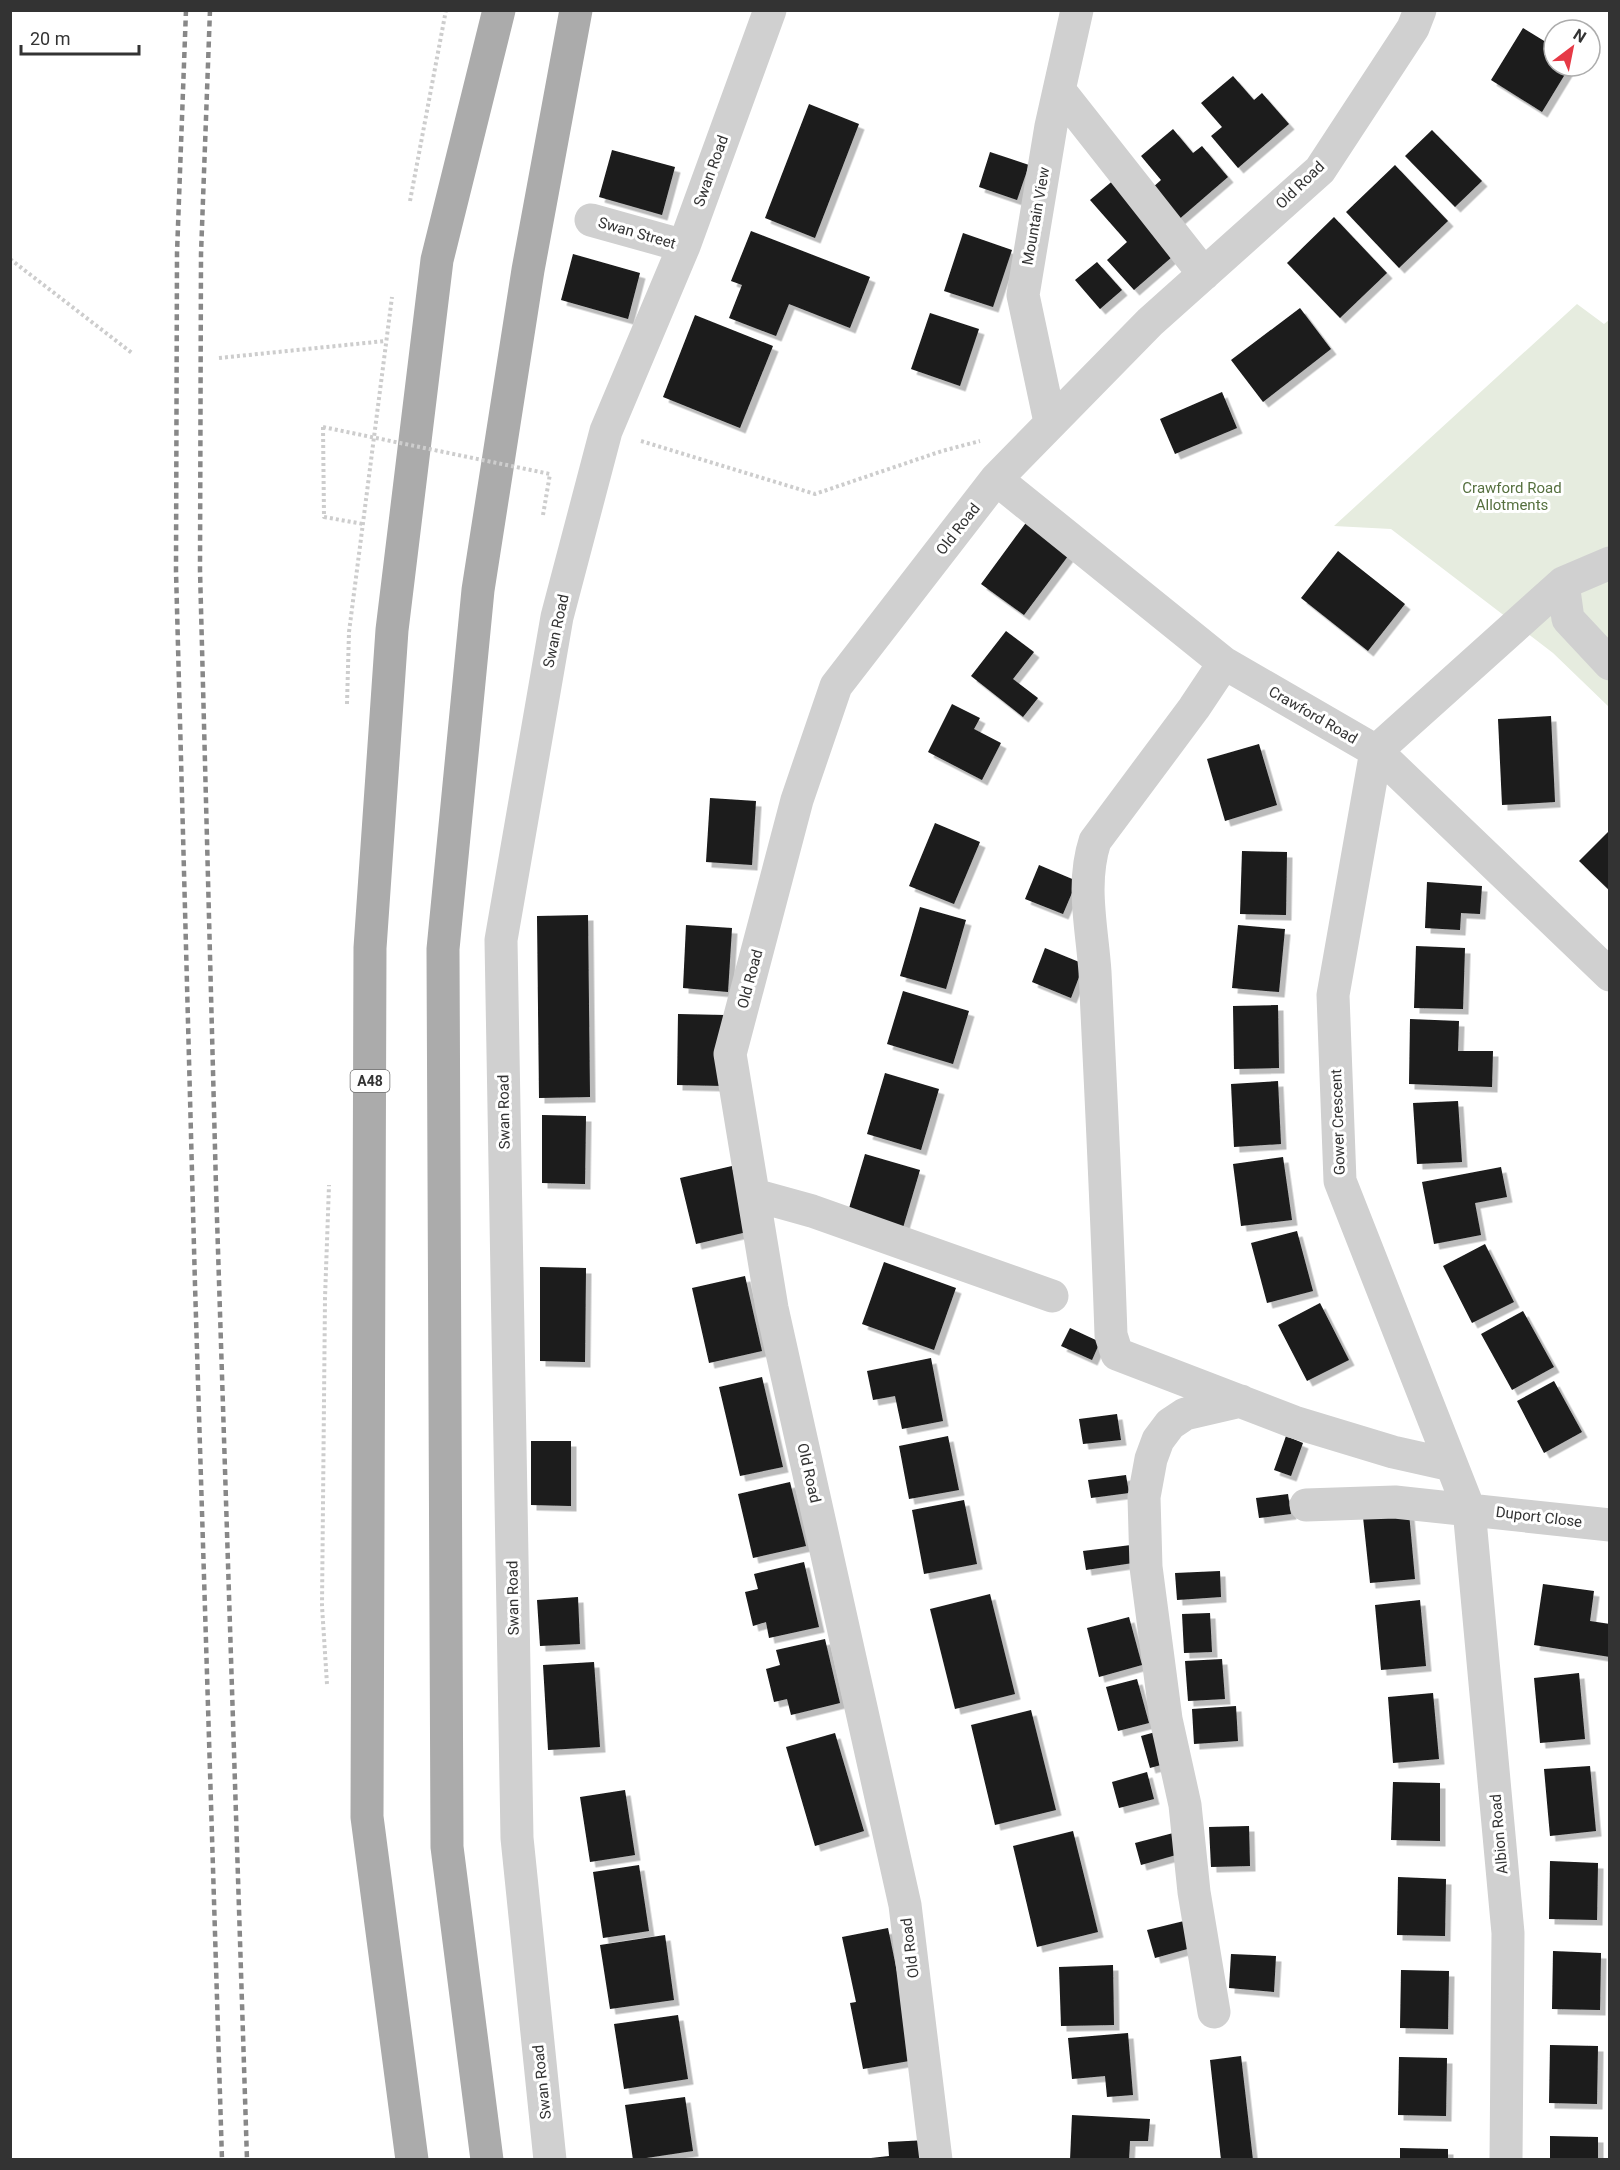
<svg xmlns="http://www.w3.org/2000/svg" width="1620" height="2170" font-family="Roboto,sans-serif">
  <style>
    .garden { fill: #e6ecdf }
    .building { fill: #1a1a1a; filter: url(#shadow) }
    .lines { fill: none; stroke-linecap: round; stroke-linejoin: round }
    .path { stroke: #cdcdcd; stroke-width: 4; stroke-dasharray: 3 3; stroke-linecap: butt }
    .minor { stroke: #d0d0d0; stroke-width: 33 }
    .major { stroke: #ababab; stroke-width: 33 }
    .rail { stroke: #888; stroke-width: 4.5; stroke-dasharray: 6 4.5; stroke-linecap: butt }
    .path-bridge { stroke: #cdcdcd; stroke-width: 4; stroke-dasharray: 3 3; stroke-linecap: butt }
    .labels { text-anchor: middle; stroke-width: 6; stroke-linejoin: round; paint-order: stroke }
    .shield { fill: #fff; stroke: #707070; stroke-width: 1.5 }
    .shield-label { font-size: 14px; font-weight: bold; fill: #333 }
    .street-label { font-size: 15px; fill: #333; stroke: #fff }
    .park-label { font-size: 15px; fill: #56703f; stroke: #fff }
  </style>
  <defs>
    <filter id="shadow"><feDropShadow dx="5.5" dy="5.5" stdDeviation="0" flood-color="#0004"/></filter>
  </defs>
  <rect width="100%" height="100%" fill="#fff"/>
  <path class="garden" d="M1577,304L1604,324L1609,320V707L1553,653L1391,529L1334,526Z"/>
  <path class="building" d="M1523,28L1554,47V66H1570L1542,112L1491,80Z
    M1233,76L1254,100L1262,93L1289,124L1238,168L1211,136L1222,127L1201,103Z
    M809,104L859,124L815,238L765,218Z
    M1173,129L1193,153L1202,146L1228,177L1177,221L1151,189L1161,180L1141,156Z
    M1432,130L1482,181L1455,207L1405,156Z
    M612,150L675,167L662,215L599,197Z
    M990,152L1029,165L1017,200L979,187Z
    M1395,165L1448,221L1399,268L1346,212Z
    M1116,178L1180,250L1134,290L1107,260L1127,242L1090,200Z
    M1334,217L1387,273L1340,318L1287,263Z
    M751,231L870,277L850,328L789,304L776,336L729,318L742,285L731,281Z
    M963,233L1012,250L993,307L944,291Z
    M573,254L640,273L628,319L561,300Z
    M1097,262L1122,290L1100,309L1075,280Z
    M1300,308L1331,349L1263,402L1231,360Z
    M930,313L979,329L960,386L911,369Z
    M695,315L773,346L740,428L663,397Z
    M1222,392L1237,428L1175,454L1160,419Z
    M1028,520L1071,552L1024,615L981,584Z
    M1338,551L1405,604L1368,651L1301,598Z
    M1006,631L1034,652L1013,679L1038,698L1023,717L971,676Z
    M952,704L980,718L974,729L1001,743L982,780L928,752Z
    M1551,716L1555,802L1502,805L1498,719Z
    M1259,744L1277,805L1225,821L1207,759Z
    M710,798L756,801L752,865L706,862Z
    M935,823L980,842L954,904L909,886Z
    M1610,830V891L1579,861Z
    M1242,851L1287,852L1286,915L1240,914Z
    M1039,865L1077,881L1063,914L1025,899Z
    M1427,882L1482,886L1480,914L1461,913L1460,930L1425,928Z
    M920,907L966,920L946,989L900,976Z
    M588,915L590,1097L539,1098L537,916Z
    M686,925L732,928L728,992L683,988Z
    M1238,925L1285,929L1279,992L1232,988Z
    M1416,946L1465,948L1463,1009L1414,1008Z
    M1045,948L1084,964L1071,998L1032,982Z
    M903,991L969,1011L953,1064L887,1044Z
    M1278,1005L1279,1068L1234,1069L1233,1006Z
    M678,1014L725,1015L724,1086L677,1085Z
    M1410,1019L1459,1021L1458,1051H1493L1492,1087L1409,1084Z
    M885,1073L939,1089L921,1150L867,1134Z
    M1278,1081L1281,1144L1234,1147L1231,1084Z
    M1458,1101L1462,1162L1417,1164L1413,1103Z
    M542,1115L586,1116L585,1184L542,1183Z
    M865,1154L920,1170L902,1231L847,1215Z
    M1283,1157L1292,1220L1241,1226L1233,1164Z
    M732,1166L747,1232L696,1244L680,1178Z
    M1501,1167L1507,1197L1475,1203L1481,1235L1434,1244L1422,1182Z
    M1297,1231L1313,1291L1267,1303L1251,1243Z
    M1485,1244L1514,1302L1472,1323L1443,1266Z
    M884,1262L956,1288L934,1350L862,1324Z
    M540,1267L586,1268L585,1362L540,1361Z
    M745,1276L762,1351L709,1363L692,1288Z
    M1320,1303L1349,1360L1307,1381L1278,1325Z
    M1523,1311L1554,1367L1512,1390L1481,1334Z
    M1070,1328L1100,1342L1092,1360L1061,1346Z
    M931,1358L943,1421L902,1429L895,1396L873,1400L867,1371Z
    M762,1377L783,1467L740,1476L719,1387Z
    M1554,1381L1582,1432L1544,1453L1517,1401Z
    M1117,1414L1121,1440L1083,1444L1079,1419Z
    M948,1436L959,1490L909,1499L899,1446Z
    M1286,1436L1303,1443L1291,1476L1274,1470Z
    M531,1441H571V1506L531,1505Z
    M1126,1475L1129,1493L1091,1498L1088,1480Z
    M790,1482L806,1546L753,1558L738,1494Z
    M1288,1494L1291,1514L1259,1518L1256,1498Z
    M964,1500L977,1564L924,1574L912,1510Z
    M1409,1513L1415,1579L1370,1583L1363,1517Z
    M1131,1545L1133,1563L1086,1570L1083,1551Z
    M804,1562L819,1627L769,1638L766,1622L753,1626L745,1592L758,1589L754,1574Z
    M1220,1571L1221,1597L1177,1600L1175,1573Z
    M1543,1584L1594,1591L1590,1621L1610,1624V1657L1534,1645Z
    M990,1594L1015,1694L955,1709L930,1609Z
    M578,1597L580,1644L540,1646L537,1600Z
    M1420,1600L1426,1666L1381,1670L1375,1605Z
    M1210,1613L1212,1652L1184,1653L1182,1614Z
    M1129,1617L1142,1665L1099,1677L1087,1628Z
    M825,1639L840,1703L791,1715L787,1699L774,1702L766,1669L780,1665L776,1650Z
    M1222,1659L1225,1699L1188,1701L1185,1661Z
    M594,1662L600,1747L548,1750L543,1665Z
    M1579,1673L1585,1739L1540,1743L1534,1678Z
    M1137,1679L1149,1723L1118,1731L1106,1687Z
    M1433,1693L1439,1759L1393,1763L1388,1697Z
    M1236,1706L1238,1741L1194,1744L1192,1709Z
    M1031,1710L1056,1810L995,1825L971,1725Z
    M1159,1731L1168,1763L1150,1768L1141,1736Z
    M835,1733L864,1831L815,1846L786,1747Z
    M1590,1766L1596,1831L1550,1836L1544,1769Z
    M1147,1772L1154,1799L1119,1808L1112,1782Z
    M1393,1782L1440,1783V1841L1391,1840Z
    M625,1790L635,1855L590,1862L580,1797Z
    M1249,1826L1250,1866L1211,1867L1209,1827Z
    M1073,1831L1098,1932L1037,1947L1013,1846Z
    M1177,1832L1183,1853L1141,1865L1135,1843Z
    M1550,1861L1598,1863L1597,1920L1549,1919Z
    M639,1865L649,1931L603,1938L593,1872Z
    M1398,1877L1446,1879L1445,1936L1397,1935Z
    M1184,1921L1191,1948L1155,1958L1147,1930Z
    M888,1928L915,2060L863,2069L850,2003L856,2002L842,1937Z
    M665,1935L674,2000L610,2009L600,1945Z
    M1553,1951L1601,1953L1600,2010L1552,2009Z
    M1231,1954L1276,1956L1274,1992L1229,1988Z
    M1113,1965L1114,2025L1061,2026L1059,1967Z
    M1401,1970L1449,1971L1448,2029L1400,2028Z
    M678,2015L688,2079L624,2089L614,2024Z
    M1128,2033L1133,2095L1107,2097L1105,2076L1072,2079L1068,2038Z
    M1550,2045L1598,2046L1597,2104L1549,2103Z
    M1241,2056L1253,2160H1221L1210,2060Z
    M1399,2057L1447,2058L1446,2116L1398,2115Z
    M685,2097L693,2151L633,2160L625,2105Z
    M1072,2115L1150,2119L1148,2141H1130L1129,2160H1070Z
    M1550,2136L1598,2137V2160H1550Z
    M928,2140L929,2160H871V2158L889,2156L888,2142Z
    M1400,2148L1448,2149V2160H1400Z"/>
  <g class="lines">
    <path class="path" d="M410,201L446,10
      M10,259L132,353
      M219,358L385,341
      M323,427L324,517L363,524
      M641,441L815,494L942,451L980,441
      M543,515L550,474
      M347,704L349,632L392,297
      M327,1684L322,1606L325,1298L329,1185"/>
    <path class="minor" d="M1059,90L1204,274
      M591,220L684,246
      M1050,422L1023,295L1051,126L1077,10
      M996,479L1224,663L1376,751L1610,975
      M1563,583L1568,619L1610,664
      M1224,663L1194,708L1095,841C1081,884 1092,928 1095,972C1101,1093 1107,1214 1111,1335L1117,1354L1294,1422L1393,1452L1451,1465
      M754,1195L812,1211L1052,1296
      M1306,1505L1395,1502L1610,1525
      M1214,2012L1194,1892L1185,1805L1166,1719L1146,1567L1144,1497L1151,1459L1158,1440L1170,1424L1185,1414L1241,1401
      M550,2160L517,1838L501,940L557,617L606,431L684,246L770,10
      M936,2160L905,1905L772,1308L730,1054L797,800L836,686L996,479L1150,322L1320,170L1413,28L1420,10
      M1506,2160L1508,1933L1469,1509L1340,1181L1333,995L1376,751L1563,583L1610,563"/>
    <path class="major" d="M412,2160L367,1817L370,948L392,630L437,260L499,10
      M487,2160L447,1847L443,949L478,590L528,270L576,10"/>
    <path class="rail" d="M186,10L177,253L176,571L195,1285L222,2160
      M210,10L201,254L200,570L216,1187L247,2160"/>
    <path class="path-bridge" d="M323,427L550,474"/>
  </g>
  <g class="labels">
    <rect class="shield" x="350.5" y="1070" width="39" height="22" rx="4.5"/>
    <g class="shield-label">
      <text x="370" y="1086">A48</text>
    </g>
    <g class="street-label">
      <text transform="translate(711 171) rotate(-70)" y="5">Swan Road</text>
      <text transform="translate(1300 185) rotate(-44)" y="5">Old Road</text>
      <text transform="translate(1036 216) rotate(-80)" y="5">Mountain View</text>
      <text transform="translate(637 233) rotate(16)" y="5">Swan Street</text>
      <text transform="translate(958 529) rotate(-52)" y="5">Old Road</text>
      <text transform="translate(556 631) rotate(-78)" y="5">Swan Road</text>
      <text transform="translate(1313 715) rotate(30)" y="5">Crawford Road</text>
      <text transform="translate(750 979) rotate(-75)" y="5">Old Road</text>
      <text transform="translate(504 1112) rotate(-91)" y="5">Swan Road</text>
      <text transform="translate(1338 1122) rotate(-92)" y="5">Gower Crescent</text>
      <text transform="translate(809 1473) rotate(77)" y="5">Old Road</text>
      <text transform="translate(1539 1517) rotate(7)" y="5">Duport Close</text>
      <text transform="translate(513 1598) rotate(-91)" y="5">Swan Road</text>
      <text transform="translate(1499 1834) rotate(-95)" y="5">Albion Road</text>
      <text transform="translate(910 1948) rotate(-97)" y="5">Old Road</text>
      <text transform="translate(542 2082) rotate(-96)" y="5">Swan Road</text>
    </g>
    <g class="park-label">
      <text x="1512" y="493">Crawford Road<tspan x="1512" dy="17">Allotments</tspan></text>
    </g>
  </g>
  <rect width="1620" height="2170" fill="none" stroke="#333333" stroke-width="24"/>
  <g transform="translate(1572 48) rotate(32)"><circle r="28" fill="#ffffff" stroke="#adadad" stroke-width="1.5"/>
  <path d="M0-4.5L10 22L0 15L-10 22Z" fill="#e63946"/>
  <text y="-9" font-size="16" font-weight="bold" text-anchor="middle" fill="#333333">N</text>
  </g>
  <path d="M21 45v9h118v-9" fill="none" stroke="#333333" stroke-width="3"/>
  <text x="30" y="45" font-size="18" fill="#333333" stroke="#ffffff" stroke-width="4.5" paint-order="stroke">20 m</text>
</svg>
